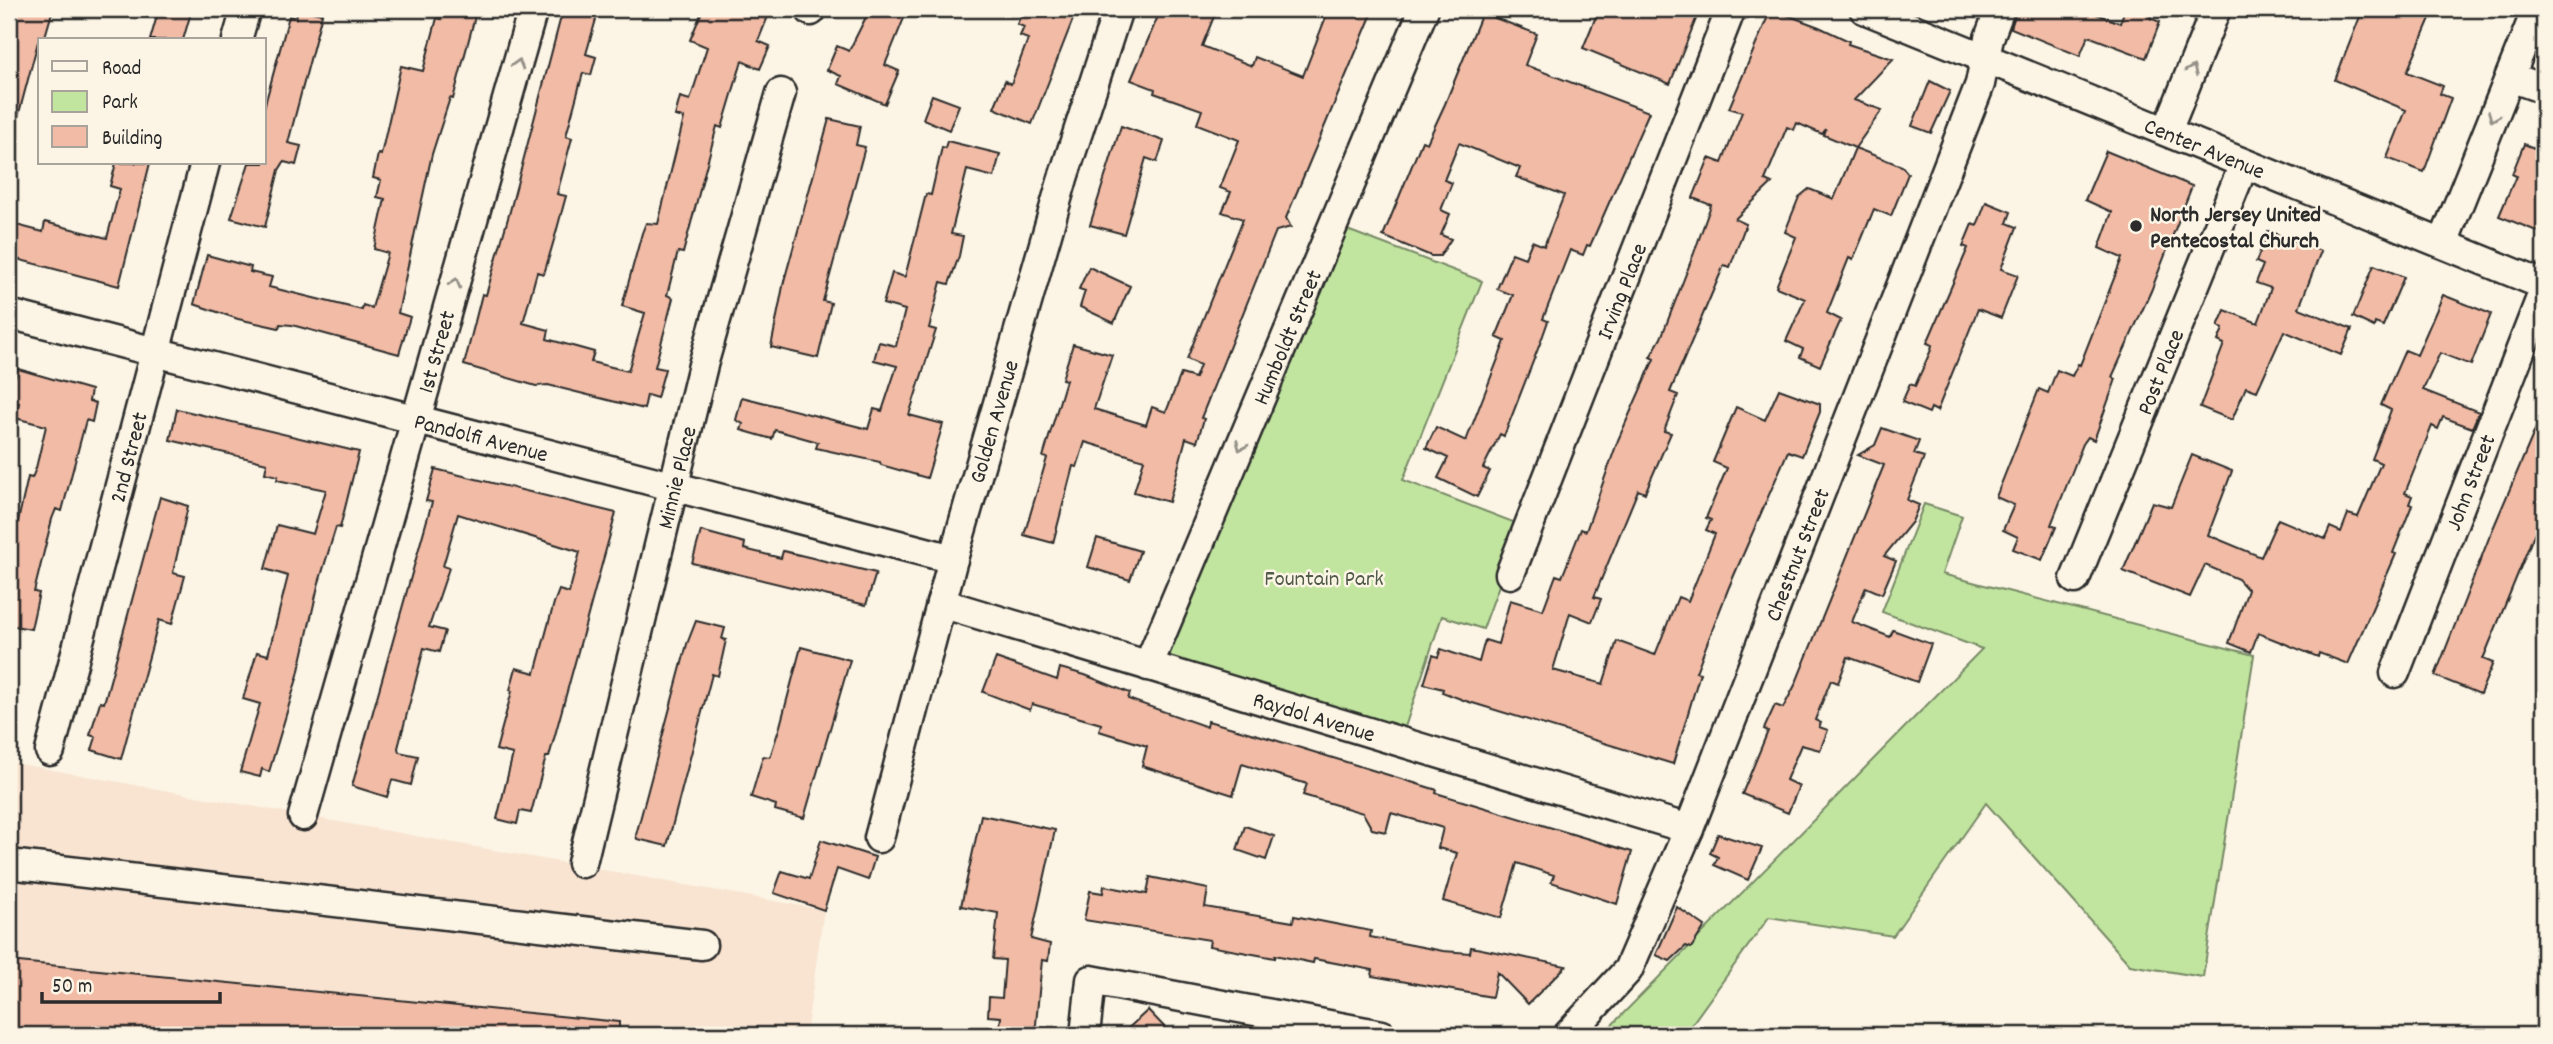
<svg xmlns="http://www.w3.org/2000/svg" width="2553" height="1044" font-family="Dekko,sans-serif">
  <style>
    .built { fill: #f9e4d2 }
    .green { fill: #c1e59f; stroke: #768865; stroke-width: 2 }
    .building { fill: #f1bba5; stroke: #2b2b2b; stroke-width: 2 }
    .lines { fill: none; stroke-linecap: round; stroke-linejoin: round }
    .minor-casing { stroke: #2b2b2b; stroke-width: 33 }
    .minor { stroke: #fcf5e5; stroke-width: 28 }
    .oneway { stroke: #949088 }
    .poi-dot { fill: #2b2b2b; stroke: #fcf5e5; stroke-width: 2.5 }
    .labels { text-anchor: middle; stroke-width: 5; stroke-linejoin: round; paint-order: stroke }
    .street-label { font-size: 23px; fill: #2b2b2b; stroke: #fcf5e5 }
    .poi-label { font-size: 23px; font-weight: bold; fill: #2b2b2b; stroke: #fcf5e5; text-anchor: start }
    .park-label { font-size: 23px; fill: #505a48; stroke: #fcf5e5 }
  </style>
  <rect width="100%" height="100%" fill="#fcf5e5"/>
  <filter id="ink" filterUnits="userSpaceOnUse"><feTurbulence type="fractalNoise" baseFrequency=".0143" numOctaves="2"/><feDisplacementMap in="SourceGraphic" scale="14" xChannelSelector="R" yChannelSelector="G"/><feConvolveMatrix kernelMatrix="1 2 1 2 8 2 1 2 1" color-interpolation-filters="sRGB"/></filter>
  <g filter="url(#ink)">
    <path class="built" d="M9,762L824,910L806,1035H9Z"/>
    <path class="green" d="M1334,225L1482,281L1403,480L1521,525L1483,629L1442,616L1403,733L1157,659Z
      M1924,504L1962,516L1942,574L2254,655L2203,977L2130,965L1986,803L1893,936L1769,917L1684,1035H1602L1982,649L1882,612Z"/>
    <path class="building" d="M9,9H53L44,40L38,42L15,128L9,127Z
      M159,9H192L183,40H150Z
      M298,9L322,14L288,143L301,146L296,165L284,162L279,170L265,227L231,218L249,163H264V108L289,16L296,18Z
      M444,9H477L453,99L450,98L432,154L415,232L398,313L410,317L399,354L292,325L280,324L279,328L238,319L194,304L207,255L251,267L250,272L272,277L269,287L362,310L363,305L372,308L388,253L374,249L385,199L377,197L381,180L373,178L378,154L381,155L401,66L423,71L437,18L441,19Z
      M563,9H599L586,54L596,57L591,75L583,73L566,136L572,138L557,194L566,196L554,240L544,274L537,272L523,323L549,330L547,339L594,352L591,362L628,371L645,313L622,306L642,233L646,223L658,224L684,118L675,116L680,97L690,100L707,47L690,40L703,9H771L758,41L770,46L760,69L742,61L722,128L717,126L683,253L678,252L667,295L673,298L655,367L665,369L657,398L647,395L644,409L548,385L536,386L464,365L482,294L486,295L510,211Z
      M870,9H894L906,13L885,65L899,71L885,104L838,84L841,76L827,70L837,46L849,51Z
      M1024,9H1077L1032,124L994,108L1005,81L1011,84L1028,39L1020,36L1024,27L1017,24Z
      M1161,9H1217L1202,46L1252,66L1255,57L1303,76L1329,9H1374L1286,218L1291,227L1276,231L1201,418L1204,419L1197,442L1186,438L1169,502L1134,492L1144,460L1085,442L1077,467L1073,466L1053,543L1024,535L1047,458L1043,457L1066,380L1062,379L1073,344L1112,355L1094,409L1146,425L1152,407L1166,412L1181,374L1195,378L1200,365L1187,359L1243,219L1222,212L1231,192L1220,188L1239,140L1197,124L1202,110L1154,93L1155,89L1131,80Z
      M1599,9H1700L1670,84L1583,48Z
      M1771,9L1819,27L1849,41L1848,44L1893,59L1854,100L1882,110L1855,148L1824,135L1826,129L1822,134L1797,123L1794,130L1787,127L1765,180L1772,183L1735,219L1746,224L1730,267L1724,265L1670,392L1678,395L1664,431L1671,433L1645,493L1638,490L1594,597L1601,599L1592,622L1570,613L1553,670L1603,684L1617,641L1655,655L1678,597L1688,601L1715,534L1706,530L1711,520L1706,518L1727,468L1713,462L1736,407L1765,420L1779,389L1820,404V412L1802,456L1788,451L1729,587L1696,672L1700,673L1673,764L1466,701L1442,692L1443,689L1424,684L1433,655L1438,657L1441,649L1479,662L1485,640L1498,644L1510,600L1543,610L1556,575L1562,577L1581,529L1586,531L1618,440L1654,359L1650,357L1661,338L1694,253L1711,205L1693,198L1709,158L1722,163L1742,112L1729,108Z
      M2017,9H2083L2120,23L2125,9H2154L2150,18L2160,22L2146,58L2088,36L2080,56L2011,28Z
      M2363,9H2434L2407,72L2443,86L2440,94L2451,98L2424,172L2387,158L2406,110L2335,80Z
      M1482,13L1537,34L1525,65L1649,112L1590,246L1587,245L1583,255L1570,250L1543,319L1548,321L1541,341L1504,436L1500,434L1483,468L1490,471L1477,497L1438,478L1448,458L1426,448L1436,427L1466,441L1505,341L1496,337L1513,295L1497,289L1512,253L1525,258L1532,241L1544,246L1564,195L1516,177L1520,168L1459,143L1444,180L1452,183L1441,210L1450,214L1441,235L1451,239L1440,256H1431L1383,236L1422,141L1427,143L1445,104Z
      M1930,81L1950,91L1931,133L1912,126Z
      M932,95L959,105L949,130L923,119Z
      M829,119L860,126L856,145L865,147L823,301L831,303L818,358L771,347L784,281Z
      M1121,126L1164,141L1157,162L1146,158L1124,234L1090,225Z
      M947,141L1000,154L994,177L967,170L951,234L963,236L959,256L949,284L941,282L929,328L936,330L909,415L943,424L927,478L881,465L880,462L816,448L818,442L775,430L772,439L741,430L743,424L736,420L742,397L868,429L874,409L882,411L897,366L874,360L879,342L896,346L905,310L883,304L892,273L905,277L926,194L931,195L942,147L945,148Z
      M2524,144L2544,152V234L2499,216L2516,176L2512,174Z
      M1855,148L1902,166L1908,174L1891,216L1874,209L1853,260L1849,258L1827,313L1841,320L1820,366L1800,357L1803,349L1786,341L1805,299L1776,287L1796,237L1785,232L1799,197L1809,189L1834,199Z
      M2106,151L2192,186L2151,291L2112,377L2116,379L2094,440L2088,437L2083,444L2066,487L2051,525L2056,527L2042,560L2013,549L2018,537L2003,530L2014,505L1996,497L2039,389L2048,393L2057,370L2072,376L2078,364L2080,365L2122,258L2099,248L2112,212L2085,200Z
      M116,163H150L119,286L9,257V223L43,232L45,222L107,238L120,189L110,186Z
      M1986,202L2011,212L2007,223L2017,227L2001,269L2018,275L2001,318L1978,309L1937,411L1931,408L1929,413L1902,402L1910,384L1915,386L1931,350L1932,345L1927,343L1968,248L1963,246L1972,224L1977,226Z
      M2268,231L2321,251L2299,308L2352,329L2341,355L2284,331L2257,391L2246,387L2232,420L2200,407L2224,344L2218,341L2223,329L2218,326L2225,310L2258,323L2271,288L2256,283L2263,265L2256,262Z
      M2374,265L2404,277L2383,326L2375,323L2374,327L2353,317Z
      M1089,267L1130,286L1114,323L1080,307L1085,291L1079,289Z
      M2443,295L2491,314L2471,365L2440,353L2423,390L2479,412L2472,428L2443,417L2438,429L2432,426L2405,493L2412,496L2409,504L2412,505L2393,553L2396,554L2348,664L2319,653L2318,657L2258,633L2251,652L2229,643L2248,590L2238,579L2205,565L2190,597L2123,571L2152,502L2171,507L2192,455L2232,471L2208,535L2261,557L2278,519L2325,539L2330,527L2341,532L2348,514L2358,517L2381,463L2372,459L2391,410L2381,405L2405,350L2417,355Z
      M18,369L91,390L89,401L96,403L92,422L86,420L62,511L56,509L52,519L34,592L39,593L31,629L9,625V561L28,477L32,478L36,468L46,426L15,418L19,403L9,400V374L16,376Z
      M177,409L359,452L340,528L336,527L318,586L298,675L269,772L262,769L260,777L240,772L260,704L243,699L257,652L268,655L288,576L265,569L277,525L313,534L326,490L277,480L278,476L265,473L267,463L170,440Z
      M2544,409V524L2539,522L2483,659L2493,663L2480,694L2435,676L2489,538Z
      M1882,428L1919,441L1914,454L1924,457L1907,500L1919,505L1912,522L1884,556L1896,561L1882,594L1866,587L1852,622L1890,637L1893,630L1931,644L1917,682L1848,657L1838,683L1831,680L1815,720L1821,723L1819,727L1828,730L1820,750L1801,745L1786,780L1799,786L1788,813L1742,794L1768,731L1764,729L1775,705L1783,708L1795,685L1884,465L1858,455L1875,445Z
      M435,469L616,513L549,757H546L531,813L520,811L517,824L497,819L513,754L496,750L512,691L510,690L516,668L535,673L554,603L559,590L569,593L580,552L458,514L443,566L449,568L429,627L445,631L439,652L424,648L398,748L399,752L418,756L411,785L392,780L387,797L352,786L432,502L426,501Z
      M160,497L188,506L173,573L185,576L172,624L159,620L121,759L92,750L96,737L90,735L100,702L104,703Z
      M701,531L745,543L744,549L781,558L783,551L876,573L866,605L692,563Z
      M1097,538L1140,551L1130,580L1088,567Z
      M696,621L725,628L722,639L726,640L718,676L712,674L667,846L637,839L636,835L687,644Z
      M801,647L850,660L804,818L775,810L776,805L751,797L763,756L770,757L780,726Z
      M996,658L1057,680L1060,668L1085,675L1130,693L1128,699L1207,727L1208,721L1265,737L1437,790L1436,793L1632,852L1617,904L1551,882L1554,875L1517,863L1501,918L1443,901L1457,853L1438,848L1443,828L1391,813L1386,832L1372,829L1363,813L1303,795L1307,784L1242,764L1233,795L1142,766L1147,746L1099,731L1101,724L1032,704L1030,710L983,692Z
      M981,815L1055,830L1031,939L1050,944L1048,961L1042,960L1035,1035H999L1001,1017L988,1016L989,997L1002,998L1005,960L993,959L998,913L961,906Z
      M1245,826L1274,836L1266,860L1237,850Z
      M1718,834L1762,848L1748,880L1714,865L1718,857L1710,853Z
      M821,840L875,857L868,880L837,869L824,910L774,893L782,871L809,879Z
      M1150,877L1208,889L1205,907L1293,922L1294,916L1371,931L1370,937L1443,951L1470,953L1471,947L1566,966L1528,1004L1497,972L1492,997L1372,976L1373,970L1314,959L1313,963L1275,955V958L1209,946L1210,940L1084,920L1090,891L1103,893L1104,886L1147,894Z
      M1677,907L1705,926L1691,948L1686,946L1670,961L1656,955Z
      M9,961L619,1022V1035H9Z
      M1148,1010L1172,1035H1121Z"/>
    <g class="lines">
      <g class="minor-casing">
        <g id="minor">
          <path id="s1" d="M1864,9L2544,285"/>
          <path d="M811,11L812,9"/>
          <path d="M237,40L246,9"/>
          <path d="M2510,77L2544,89"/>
          <path d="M2167,131L2216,9"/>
          <path d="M2443,243L2537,9"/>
          <path id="s2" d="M9,314L953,559"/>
          <path id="s3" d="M1510,574L1731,9"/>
          <path id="s4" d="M2075,579L2244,164"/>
          <path id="s5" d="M941,603L1689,829"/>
          <path id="s6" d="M1148,666L1424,9"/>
          <path id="s7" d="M2395,673L2544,290"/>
          <path id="s8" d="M50,751L205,163"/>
          <path id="s9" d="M303,816L533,9"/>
          <path id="s10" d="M879,838L953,559L1063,178L1118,9"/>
          <path id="s11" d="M582,863L703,365L781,93"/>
          <path d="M9,864L702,945"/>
          <path d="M1085,1035L1091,980L1382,1035"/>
          <path id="s12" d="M1568,1035L1628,970L1689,829L1980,84L1989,38L2000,9"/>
        </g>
      </g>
      <use href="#minor" class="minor"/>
    </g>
    <defs><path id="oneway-chevron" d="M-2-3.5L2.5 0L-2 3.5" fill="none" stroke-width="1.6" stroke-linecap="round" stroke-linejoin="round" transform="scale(1.75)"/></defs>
    <g class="oneway">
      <use href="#oneway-chevron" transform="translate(518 64) rotate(-74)"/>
      <use href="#oneway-chevron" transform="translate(2192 70) rotate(-68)"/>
      <use href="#oneway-chevron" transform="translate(2493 117) rotate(112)"/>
      <use href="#oneway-chevron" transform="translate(455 283) rotate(-74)"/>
      <use href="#oneway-chevron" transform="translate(1241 446) rotate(113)"/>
    </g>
  </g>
  <circle class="poi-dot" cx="2136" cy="226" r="7"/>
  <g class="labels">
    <g class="street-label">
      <text dy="8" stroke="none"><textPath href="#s1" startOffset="368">Center Avenue</textPath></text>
      <text dy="8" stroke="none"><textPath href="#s3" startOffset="304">Irving Place</textPath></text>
      <text dy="8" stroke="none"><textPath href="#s6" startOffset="357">Humboldt Street</textPath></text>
      <text dy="8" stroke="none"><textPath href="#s9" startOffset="483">1st Street</textPath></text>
      <text dy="8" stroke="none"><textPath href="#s4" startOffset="224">Post Place</textPath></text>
      <text dy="8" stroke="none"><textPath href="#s10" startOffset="432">Golden Avenue</textPath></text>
      <text dy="8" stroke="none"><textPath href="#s2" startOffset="488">Pandolfi Avenue</textPath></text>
      <text dy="8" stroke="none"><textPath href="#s8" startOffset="304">2nd Street</textPath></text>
      <text dy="8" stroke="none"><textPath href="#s11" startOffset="397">Minnie Place</textPath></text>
      <text dy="8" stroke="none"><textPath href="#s7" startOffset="205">John Street</textPath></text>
      <text dy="8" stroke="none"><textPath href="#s12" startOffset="537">Chestnut Street</textPath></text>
      <text dy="8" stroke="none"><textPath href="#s5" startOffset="390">Raydol Avenue</textPath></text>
    </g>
    <g class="poi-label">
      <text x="2150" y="221">North Jersey United<tspan x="2150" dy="26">Pentecostal Church</tspan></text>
    </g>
    <g class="park-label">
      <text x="1324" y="585">Fountain Park</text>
    </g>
  </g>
  <rect width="2553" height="1044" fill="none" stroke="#fcf5e5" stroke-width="35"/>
  <rect x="18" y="18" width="2518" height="1009" fill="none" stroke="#2b2b2b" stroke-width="2.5" filter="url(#ink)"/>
  <rect x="38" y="38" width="228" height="126" fill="#fcf5e5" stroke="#a8a49b" stroke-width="2"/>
  <rect x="52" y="61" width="35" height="10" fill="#fcf5e5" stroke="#a8a49b" stroke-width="2"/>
  <text x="102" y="74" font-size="21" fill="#2b2b2b">Road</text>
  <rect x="52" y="91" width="35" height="21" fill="#c1e59f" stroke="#a8a49b" stroke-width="2"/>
  <text x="102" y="108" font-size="21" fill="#2b2b2b">Park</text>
  <rect x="52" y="126" width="35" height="21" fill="#f1bba5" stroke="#a8a49b" stroke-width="2"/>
  <text x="102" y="144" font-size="21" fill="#2b2b2b">Building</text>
  <path d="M42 992v10h178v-10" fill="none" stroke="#2b2b2b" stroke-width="3.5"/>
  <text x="52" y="992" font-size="21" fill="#2b2b2b" stroke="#fcf5e5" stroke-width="5" paint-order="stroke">50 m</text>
</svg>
